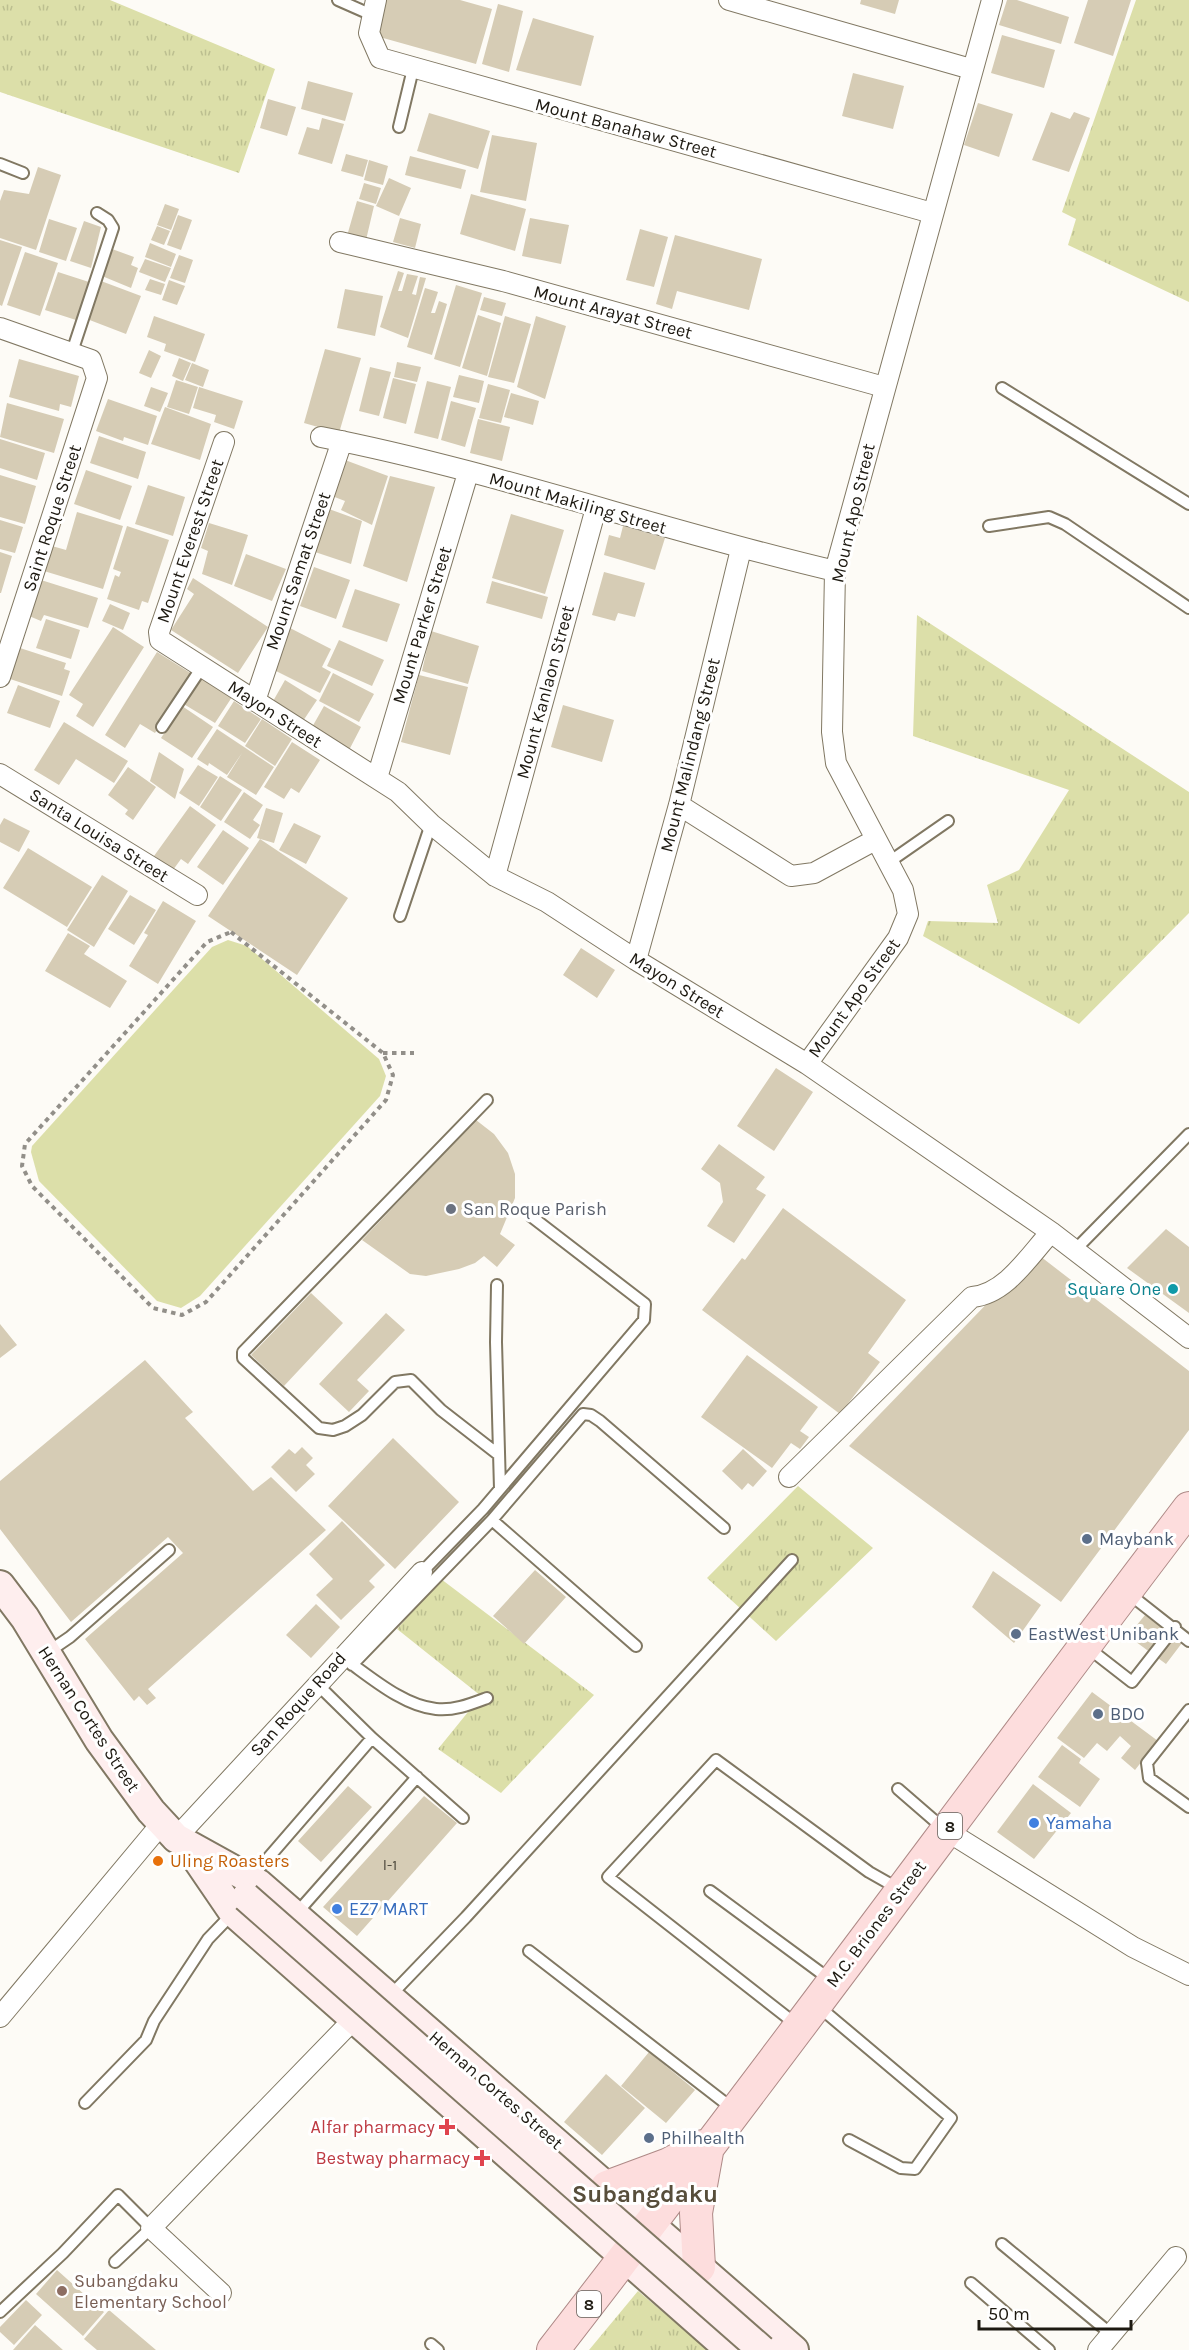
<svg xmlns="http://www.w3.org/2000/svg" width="1189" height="2350" font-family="Karla,sans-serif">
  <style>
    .grass { fill: url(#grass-tufts) }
    .pitch { fill: #dcdfa9 }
    .building { fill: #d6ccb5 }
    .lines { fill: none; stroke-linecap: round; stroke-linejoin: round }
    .service-casing { stroke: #817863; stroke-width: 14 }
    .minor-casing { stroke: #817863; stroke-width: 22 }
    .secondary-casing { stroke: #817863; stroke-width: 32 }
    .primary-casing { stroke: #ae8a87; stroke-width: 34 }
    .path { stroke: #928f89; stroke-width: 4; stroke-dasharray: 4.5 4.5; stroke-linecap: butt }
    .service { stroke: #fff; stroke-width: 10 }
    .minor { stroke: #fff; stroke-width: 20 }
    .secondary { stroke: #feeeee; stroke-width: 28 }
    .primary { stroke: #fddddd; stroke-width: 32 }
    .secondary-bridge-casing { stroke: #817863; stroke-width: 32; stroke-linecap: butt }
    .secondary-bridge { stroke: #feeeee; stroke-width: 28 }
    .worship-dot { fill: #6b7280; stroke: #fff; stroke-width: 2 }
    .culture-dot { fill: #0f9aa8; stroke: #fff; stroke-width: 2 }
    .service-dot { fill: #5c6f8a; stroke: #fff; stroke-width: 2 }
    .shop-dot { fill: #3f7fe0; stroke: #fff; stroke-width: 2 }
    .food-dot { fill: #e8710a; stroke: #fff; stroke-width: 2 }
    .health-dot { fill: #e0444e; stroke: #fff; stroke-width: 2 }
    .education-dot { fill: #8d6e63; stroke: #fff; stroke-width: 2 }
    .labels { text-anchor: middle; stroke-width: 6; stroke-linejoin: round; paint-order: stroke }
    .number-label { font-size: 15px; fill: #4b463a }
    .shield { fill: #fff; stroke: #615e58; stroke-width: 1.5 }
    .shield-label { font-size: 16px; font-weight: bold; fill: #1d1911 }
    .street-label { font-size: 18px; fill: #1d1911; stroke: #fff }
    .worship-label { font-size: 18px; fill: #5b616d; stroke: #fff; text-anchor: start }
    .culture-label { font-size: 18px; fill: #0d838f; stroke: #fff; text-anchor: end }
    .service-label { font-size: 18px; fill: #4e5e75; stroke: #fff; text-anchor: start }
    .shop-label { font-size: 18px; fill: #366cbe; stroke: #fff; text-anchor: start }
    .food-label { font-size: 18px; fill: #c56008; stroke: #fff; text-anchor: start }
    .health-label { font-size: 18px; fill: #be3a42; stroke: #fff; text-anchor: end }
    .education-label { font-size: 18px; fill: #785e54; stroke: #fff; text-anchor: start }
    .district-label { font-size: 24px; font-weight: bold; fill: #574e3b; stroke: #fff }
  </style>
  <defs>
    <pattern id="grass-tufts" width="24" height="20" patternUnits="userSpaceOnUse" patternTransform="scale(1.5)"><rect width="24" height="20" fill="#dcdfa9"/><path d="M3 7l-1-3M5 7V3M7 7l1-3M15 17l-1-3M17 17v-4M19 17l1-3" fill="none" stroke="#bcbf90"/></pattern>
  </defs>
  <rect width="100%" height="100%" fill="#fdfbf6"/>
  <path class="grass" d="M0,0H110L275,69L239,173L0,92Z
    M1136,0H1189V302L1068,245L1076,219L1062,212Z
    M917,615L1189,792V913L1079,1024L923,936L928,921L998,923L987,885L1019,870L1069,790L913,736Z
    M798,1486L873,1548L776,1641L707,1578Z
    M441,1579L594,1695L501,1793L438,1749L481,1696L397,1629Z
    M638,2291L708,2350H589Z"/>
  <path class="pitch" d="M228,940L247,946L379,1059L386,1076L380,1096L200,1296L181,1308L157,1301L39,1181L31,1152L32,1146L212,947Z"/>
  <path class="building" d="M386,0H460L492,9L476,64L376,36Z
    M861,0H899L895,14L860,4Z
    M1007,0H1017L1069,17L1061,44L999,25Z
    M1088,0H1131L1113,56L1074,43Z
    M498,4L523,11L509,72L482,64Z
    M533,18L594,36L581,86L516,70Z
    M1002,35L1055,50L1044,88L991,73Z
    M853,73L904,86L893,129L842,116Z
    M308,81L353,93L345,121L301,109Z
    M268,99L296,107L287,136L260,128Z
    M978,103L1013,114L999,157L964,145Z
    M1051,112L1070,119L1074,112L1090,118L1069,172L1032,160Z
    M429,113L490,131L478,169L417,151Z
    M322,118L344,124L332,164L298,154L307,127L319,130Z
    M492,135L537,143L526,201L480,192Z
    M346,154L368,160L363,177L341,171Z
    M410,156L466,170L461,189L405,175Z
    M369,160L388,166L383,185L364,180Z
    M38,167L61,175L36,250L0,238V201L4,190L29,194Z
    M389,178L411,188L399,216L376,206Z
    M364,183L381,188L376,204L359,199Z
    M471,194L526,209L515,251L460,234Z
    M357,201L374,206L366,240L347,236Z
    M165,204L179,209L171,230L157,225Z
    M178,215L192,220L181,250L167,245Z
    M400,218L421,224L415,248L393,242Z
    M530,218L569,225L561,264L522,256Z
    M49,219L77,228L66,261L39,252Z
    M84,221L101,227L91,268L70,261Z
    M157,226L170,231L164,245L151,240Z
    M640,229L668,237L654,287L626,280Z
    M675,235L762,259L749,310L677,291L672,309L656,304Z
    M0,240L22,247L2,306L0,305Z
    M150,243L176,254L171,267L145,257Z
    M112,249L134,257L131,265L138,268L131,288L102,276Z
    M25,252L58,263L40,316L7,305Z
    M179,255L193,260L185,283L170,278Z
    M145,259L171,268L165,282L139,272Z
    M398,271L404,273L398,291H402L407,274L418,276L412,294L416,295L420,277L426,278L408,338L380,327Z
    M58,272L89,282L76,320L45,310Z
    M150,279L165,284L161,295L145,290Z
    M169,280L185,286L177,305L162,300Z
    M101,281L141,296L126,334L87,319Z
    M456,285L482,293L460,367L434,359Z
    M425,288L438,292L431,313H435L439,301L447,304L432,355L407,347Z
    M345,289L383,296L375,336L337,328Z
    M484,297L506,303L502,316L480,310Z
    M478,315L501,323L487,376L462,368Z
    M154,316L205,334L195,362L164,351L166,344L147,337Z
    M505,316L531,324L514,383L488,377Z
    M536,316L566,326L545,399L517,387Z
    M325,349L361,358L339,433L304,423Z
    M149,350L161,356L151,378L139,373Z
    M179,358L191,363L183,381L172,376Z
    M19,359L79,376L71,407L60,404L59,411L9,397Z
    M397,362L421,367L417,382L394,377Z
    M192,363L209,370L203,387L185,380Z
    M370,367L391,372L379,416L359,411Z
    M459,375L484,381L479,403L453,397Z
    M393,378L416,384L406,424L383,418Z
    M176,380L198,387L189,414L167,407Z
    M427,381L451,387L438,439L414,433Z
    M488,384L510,390L501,423L479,418Z
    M151,387L168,393L160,412L144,406Z
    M199,387L243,401L234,429L214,422L216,415L193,408Z
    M511,393L539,401L533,425L504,417Z
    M108,399L157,416L148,445L124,437L123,441L96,431Z
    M451,401L476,408L465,447L441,440Z
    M7,403L64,419L54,453L0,437Z
    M165,407L211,424L200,460L151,444Z
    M478,419L510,427L502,461L470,453Z
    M99,436L146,452L138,479L90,463Z
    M0,439L45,453L37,480L0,468Z
    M345,460L388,476L372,525L341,510L345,501L332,496Z
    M86,470L132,486L120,520L74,504Z
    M0,475L36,486L25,524L0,517Z
    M390,476L435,487L407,582L363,566Z
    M148,485L185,497L173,536L135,524Z
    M329,509L362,521L351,564L315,552Z
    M77,512L123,526L103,589L44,571L52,546L66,550Z
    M511,514L564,530L545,594L492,578Z
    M0,520L23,527L15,553L0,549Z
    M209,523L248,535L232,585L202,574L208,551L201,548Z
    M127,526L169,540L148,603L142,601L139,610L107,599L115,575L119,577L121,572L113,569Z
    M623,526L665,538L655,570L604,555L609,535L620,538Z
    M0,552L12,556L1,593H0Z
    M246,554L286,569L272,601L234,586Z
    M314,567L350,580L336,619L300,606Z
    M604,572L645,583L635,617L618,613L615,621L592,615Z
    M193,578L268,627L238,673L171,630L194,594L187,589Z
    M41,580L98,598L88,628L44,615L41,621L29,616Z
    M492,581L548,597L542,619L486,603Z
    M355,589L400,604L387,642L342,627Z
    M110,604L130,613L123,630L102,621Z
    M46,619L80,630L71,659L36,648Z
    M113,627L144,647L93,727L76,716L83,704L69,695Z
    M290,628L331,649L322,667L331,672L320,693L270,668Z
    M431,631L479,646L468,684L422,671Z
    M339,640L384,660L372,686L327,666Z
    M20,648L66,663L64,669L70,671L62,696L10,679Z
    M157,652L192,674L155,733L140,724L125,748L105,735Z
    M333,673L374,694L359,722L319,701Z
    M201,674L234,694L215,723L182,703Z
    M419,675L468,687L450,755L401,742Z
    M285,680L317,700L303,721L272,703Z
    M18,685L60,701L50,728L7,713Z
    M234,701L261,719L245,743L218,726Z
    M563,705L614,720L602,762L551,747Z
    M182,706L213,727L192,758L161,738Z
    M324,706L361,727L347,754L311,729Z
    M262,719L292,739L275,766L245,746Z
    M64,722L128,761L114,783L76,759L59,785L34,770Z
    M217,729L274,767L256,795L227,777L242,753L227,775L209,763L208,766L197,759Z
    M292,742L320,760L299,793L291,788L284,799L264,787Z
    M159,752L184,769L175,799L150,781Z
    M198,765L218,777L199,806L179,793Z
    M128,767L156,787L133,820L125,814L128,810L108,795Z
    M220,776L242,790L221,821L200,807Z
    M244,792L263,805L253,820L260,825L250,839L224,822Z
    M190,806L216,825L188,864L181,859L173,870L154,856Z
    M266,808L283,813L274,843L257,838Z
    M4,818L30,831L19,852L0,842V825Z
    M294,823L321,836L306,864L279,850Z
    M223,830L249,848L223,885L197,867Z
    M260,839L348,898L297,975L208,916Z
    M28,848L92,887L67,927L3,888Z
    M102,875L128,891L94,947L67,930Z
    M130,895L156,910L134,945L108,929Z
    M163,901L196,921L158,984L129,966L148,935L144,933Z
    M68,933L90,946L84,954L127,981L110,1008L45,971Z
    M581,948L615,970L597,998L563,975Z
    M776,1068L813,1092L774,1151L737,1126Z
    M476,1120L494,1134L508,1153L515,1174V1198L500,1234L515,1245L497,1267L484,1256L475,1263L459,1269L426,1276L410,1274L362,1240Z
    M719,1144L765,1177L756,1189L766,1195L734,1243L707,1226L723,1202L720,1183L701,1169Z
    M783,1208L906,1300L868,1353L880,1362L840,1414L702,1310L742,1258L745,1260Z
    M1166,1229L1189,1247V1313L1127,1268Z
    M1036,1253L1189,1371V1430L1061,1602L849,1446Z
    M311,1293L343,1323L284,1386L251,1355Z
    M386,1313L405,1330L357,1380L369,1391L349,1412L319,1384Z
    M0,1324L17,1345L0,1358Z
    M747,1355L818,1407L800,1431L809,1437L800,1449L791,1443L772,1468L701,1417Z
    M145,1360L193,1412L185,1418L253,1491L271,1477L326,1530L148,1689L156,1698L147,1705L139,1696L134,1701L85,1639L183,1553L168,1537L71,1622L0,1529V1481Z
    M393,1438L459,1502L395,1569L328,1506Z
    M302,1447L313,1458L306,1465L315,1474L296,1492L271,1467L289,1449L295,1454Z
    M743,1449L767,1471L753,1487L748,1483L742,1490L722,1471Z
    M342,1521L385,1565L369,1581L375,1587L341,1620L316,1595L333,1579L309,1554Z
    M535,1570L566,1597L524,1644L493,1616Z
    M993,1571L1041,1605L1014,1643L972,1607Z
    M316,1604L340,1627L311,1658L286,1635Z
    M1145,1615L1182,1643L1166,1664L1128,1636Z
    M1092,1692L1158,1741L1135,1770L1121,1758L1131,1746L1120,1736L1107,1751L1097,1743L1084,1758L1057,1738Z
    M1062,1745L1081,1759L1079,1763L1100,1779L1080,1807L1038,1777Z
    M1033,1784L1071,1813L1034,1859L997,1832Z
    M348,1786L372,1807L321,1862L298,1841Z
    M424,1796L457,1823L357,1936L323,1907Z
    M649,2052L695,2090L666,2123L621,2086Z
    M606,2074L645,2108L602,2155L564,2122Z
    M57,2270L104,2312L83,2336L36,2294Z
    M26,2300L42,2315L14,2345L0,2332V2327Z
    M109,2310L156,2350H97L84,2339Z
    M35,2325L63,2350H13Z"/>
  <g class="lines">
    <g class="service-casing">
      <path id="service" d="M338,0L372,15
        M399,127L413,69
        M0,164L23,173
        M72,352L113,228L108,220L97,213
        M1002,388L1189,504
        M989,526L1049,517L1065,524L1189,608
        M162,727L202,667
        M889,862L948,821
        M400,916L431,824
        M487,1100L243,1352V1358L319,1428L333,1430L345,1426L362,1415L395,1382L411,1380L441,1410L499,1455
        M1074,1251L1189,1134
        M497,1285L496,1342L500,1489
        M492,1520L636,1646
        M422,1572L483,1509L644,1320L645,1304L532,1217
        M1128,1593L1189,1641
        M1087,1647L1132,1682L1175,1627
        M48,1652L70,1637L169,1550
        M349,1662C374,1680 405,1706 436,1709C454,1711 471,1704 487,1698
        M352,1665L492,1520L583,1414L591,1415L600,1421L724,1528
        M317,1684L372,1738L463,1818
        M1189,1710L1147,1763L1149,1778L1189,1807
        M898,1789L943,1828
        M250,1879L372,1738
        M710,1891L832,1981
        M295,1915L417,1777
        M529,1951L733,2109
        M389,1997L466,1917L792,1560
        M818,2006L951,2118L915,2169L901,2168L849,2140
        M797,2025L608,1877L716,1760L869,1872L899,1889
        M85,2103L146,2040L154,2021L208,1939L233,1913
        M1002,2244L1111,2334
        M971,2283L1049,2350
        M0,2312L63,2253L118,2195L151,2228L115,2262
        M431,2344L438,2350"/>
    </g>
    <g class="minor-casing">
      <path id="minor" d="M376,0L369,33L380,58L932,213
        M729,0L971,69
        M340,242L503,281L884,387
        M0,328L91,360L97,378L0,677
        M321,437C495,471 663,531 835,571
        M224,442L159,632L160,640L398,792L431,824L495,876L547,902L636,960L807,1064L1051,1232L1189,1338
        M255,701L342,441
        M0,774L197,895
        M377,778L468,473
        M679,805L791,876L814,873L875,840
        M495,876L596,508
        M636,960L679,805L741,549
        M807,1064L898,938L908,914L903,890L836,763L832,732L835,571L992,0
        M789,1477L972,1297C1006,1294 1029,1256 1051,1232
        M947,1831L1133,1947L1189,1975
        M176,1838L422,1572
        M0,2017L162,1823
        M221,2293L151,2228L354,2019
        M1098,2350L1176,2257"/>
    </g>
    <g class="secondary-casing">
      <path id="secondary" d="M0,1585L25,1618L99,1740L151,1811L176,1838L259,1884L794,2350
        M190,1849L233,1912L730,2350"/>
    </g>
    <g class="primary-casing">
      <path id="primary" d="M607,2187L669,2164L703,2146
        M699,2267L696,2213L707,2152
        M553,2350C769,2072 976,1788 1189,1508"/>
    </g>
    <path class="path" d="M231,932L383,1053L393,1075L386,1100L206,1302L182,1315L153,1308L32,1186L22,1166L25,1144L207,942Z
      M383,1053H414"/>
    <use href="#service" class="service"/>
    <use href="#minor" class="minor"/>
    <use href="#secondary" class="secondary"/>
    <use href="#primary" class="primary"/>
    <g class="secondary-bridge-casing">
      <path id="secondary-bridge" d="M246,1897L762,2350"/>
    </g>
    <use href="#secondary-bridge" class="secondary-bridge"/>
  </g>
  <circle class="worship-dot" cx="451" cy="1209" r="6"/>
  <circle class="culture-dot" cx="1173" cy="1289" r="6"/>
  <g class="service-dot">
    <circle cx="1087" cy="1539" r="6"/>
    <circle cx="1016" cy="1634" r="6"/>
    <circle cx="1098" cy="1714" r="6"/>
    <circle cx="649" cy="2138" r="6"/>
  </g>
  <g class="shop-dot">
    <circle cx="1034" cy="1823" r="6"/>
    <circle cx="337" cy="1909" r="6"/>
  </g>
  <circle class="food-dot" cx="158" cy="1861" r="6"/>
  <g class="health-dot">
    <path d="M444 2118h6v6h6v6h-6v6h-6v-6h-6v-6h6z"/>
    <path d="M479 2149h6v6h6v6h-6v6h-6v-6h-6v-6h6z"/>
  </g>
  <circle class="education-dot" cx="62" cy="2291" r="6"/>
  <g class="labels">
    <g class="number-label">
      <text x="390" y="1870">l-1</text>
    </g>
    <g class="shield">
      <rect x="938" y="1813" width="24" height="26" rx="4.5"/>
      <rect x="577" y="2291" width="24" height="26" rx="4.5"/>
    </g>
    <g class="shield-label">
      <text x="950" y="1832">8</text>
      <text x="589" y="2310">8</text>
    </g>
    <g class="street-label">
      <text transform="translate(626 128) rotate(15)" y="6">Mount Banahaw Street</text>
      <text transform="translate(613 312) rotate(15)" y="6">Mount Arayat Street</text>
      <text transform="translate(578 503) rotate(16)" y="6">Mount Makiling Street</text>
      <text transform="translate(853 513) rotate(-77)" y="6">Mount Apo Street</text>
      <text transform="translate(52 518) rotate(-72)" y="6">Saint Roque Street</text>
      <text transform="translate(190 541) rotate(-71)" y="6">Mount Everest Street</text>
      <text transform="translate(298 571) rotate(-71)" y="6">Mount Samat Street</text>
      <text transform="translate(422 625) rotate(-73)" y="6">Mount Parker Street</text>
      <text transform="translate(545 692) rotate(-75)" y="6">Mount Kanlaon Street</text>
      <text transform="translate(275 714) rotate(33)" y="6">Mayon Street</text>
      <text transform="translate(690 755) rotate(-76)" y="6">Mount Malindang Street</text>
      <text transform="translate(99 835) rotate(32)" y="6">Santa Louisa Street</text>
      <text transform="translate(677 985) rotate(32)" y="6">Mayon Street</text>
      <text transform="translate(854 998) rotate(-54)" y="6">Mount Apo Street</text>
      <text transform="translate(298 1704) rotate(-48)" y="6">San Roque Road</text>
      <text transform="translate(89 1719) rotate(57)" y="6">Hernan Cortes Street</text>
      <text transform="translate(876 1924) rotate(-53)" y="6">M.C. Briones Street</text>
      <text transform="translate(496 2090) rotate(41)" y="6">Hernan Cortes Street</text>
    </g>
    <g class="worship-label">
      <text x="463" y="1215">San Roque Parish</text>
    </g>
    <g class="culture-label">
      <text x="1161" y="1295">Square One</text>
    </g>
    <g class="service-label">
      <text x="1099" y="1545">Maybank</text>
      <text x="1028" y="1640">EastWest Unibank</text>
      <text x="1110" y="1720">BDO</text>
      <text x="661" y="2144">Philhealth</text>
    </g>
    <g class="shop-label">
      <text x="1046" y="1829">Yamaha</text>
      <text x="349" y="1915">EZ7 MART</text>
    </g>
    <g class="food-label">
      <text x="170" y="1867">Uling Roasters</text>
    </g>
    <g class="health-label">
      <text x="435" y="2133">Alfar pharmacy</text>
      <text x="470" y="2164">Bestway pharmacy</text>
    </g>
    <g class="education-label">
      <text x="74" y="2287">Subangdaku<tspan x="74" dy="21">Elementary School</tspan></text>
    </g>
    <g class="district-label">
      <text x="645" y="2202">Subangdaku</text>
    </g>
  </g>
  <path d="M979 2320v9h152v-9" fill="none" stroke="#1d1911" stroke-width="3"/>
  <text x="988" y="2320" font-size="18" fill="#1d1911" stroke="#ffffff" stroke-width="4.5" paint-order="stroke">50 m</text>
</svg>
